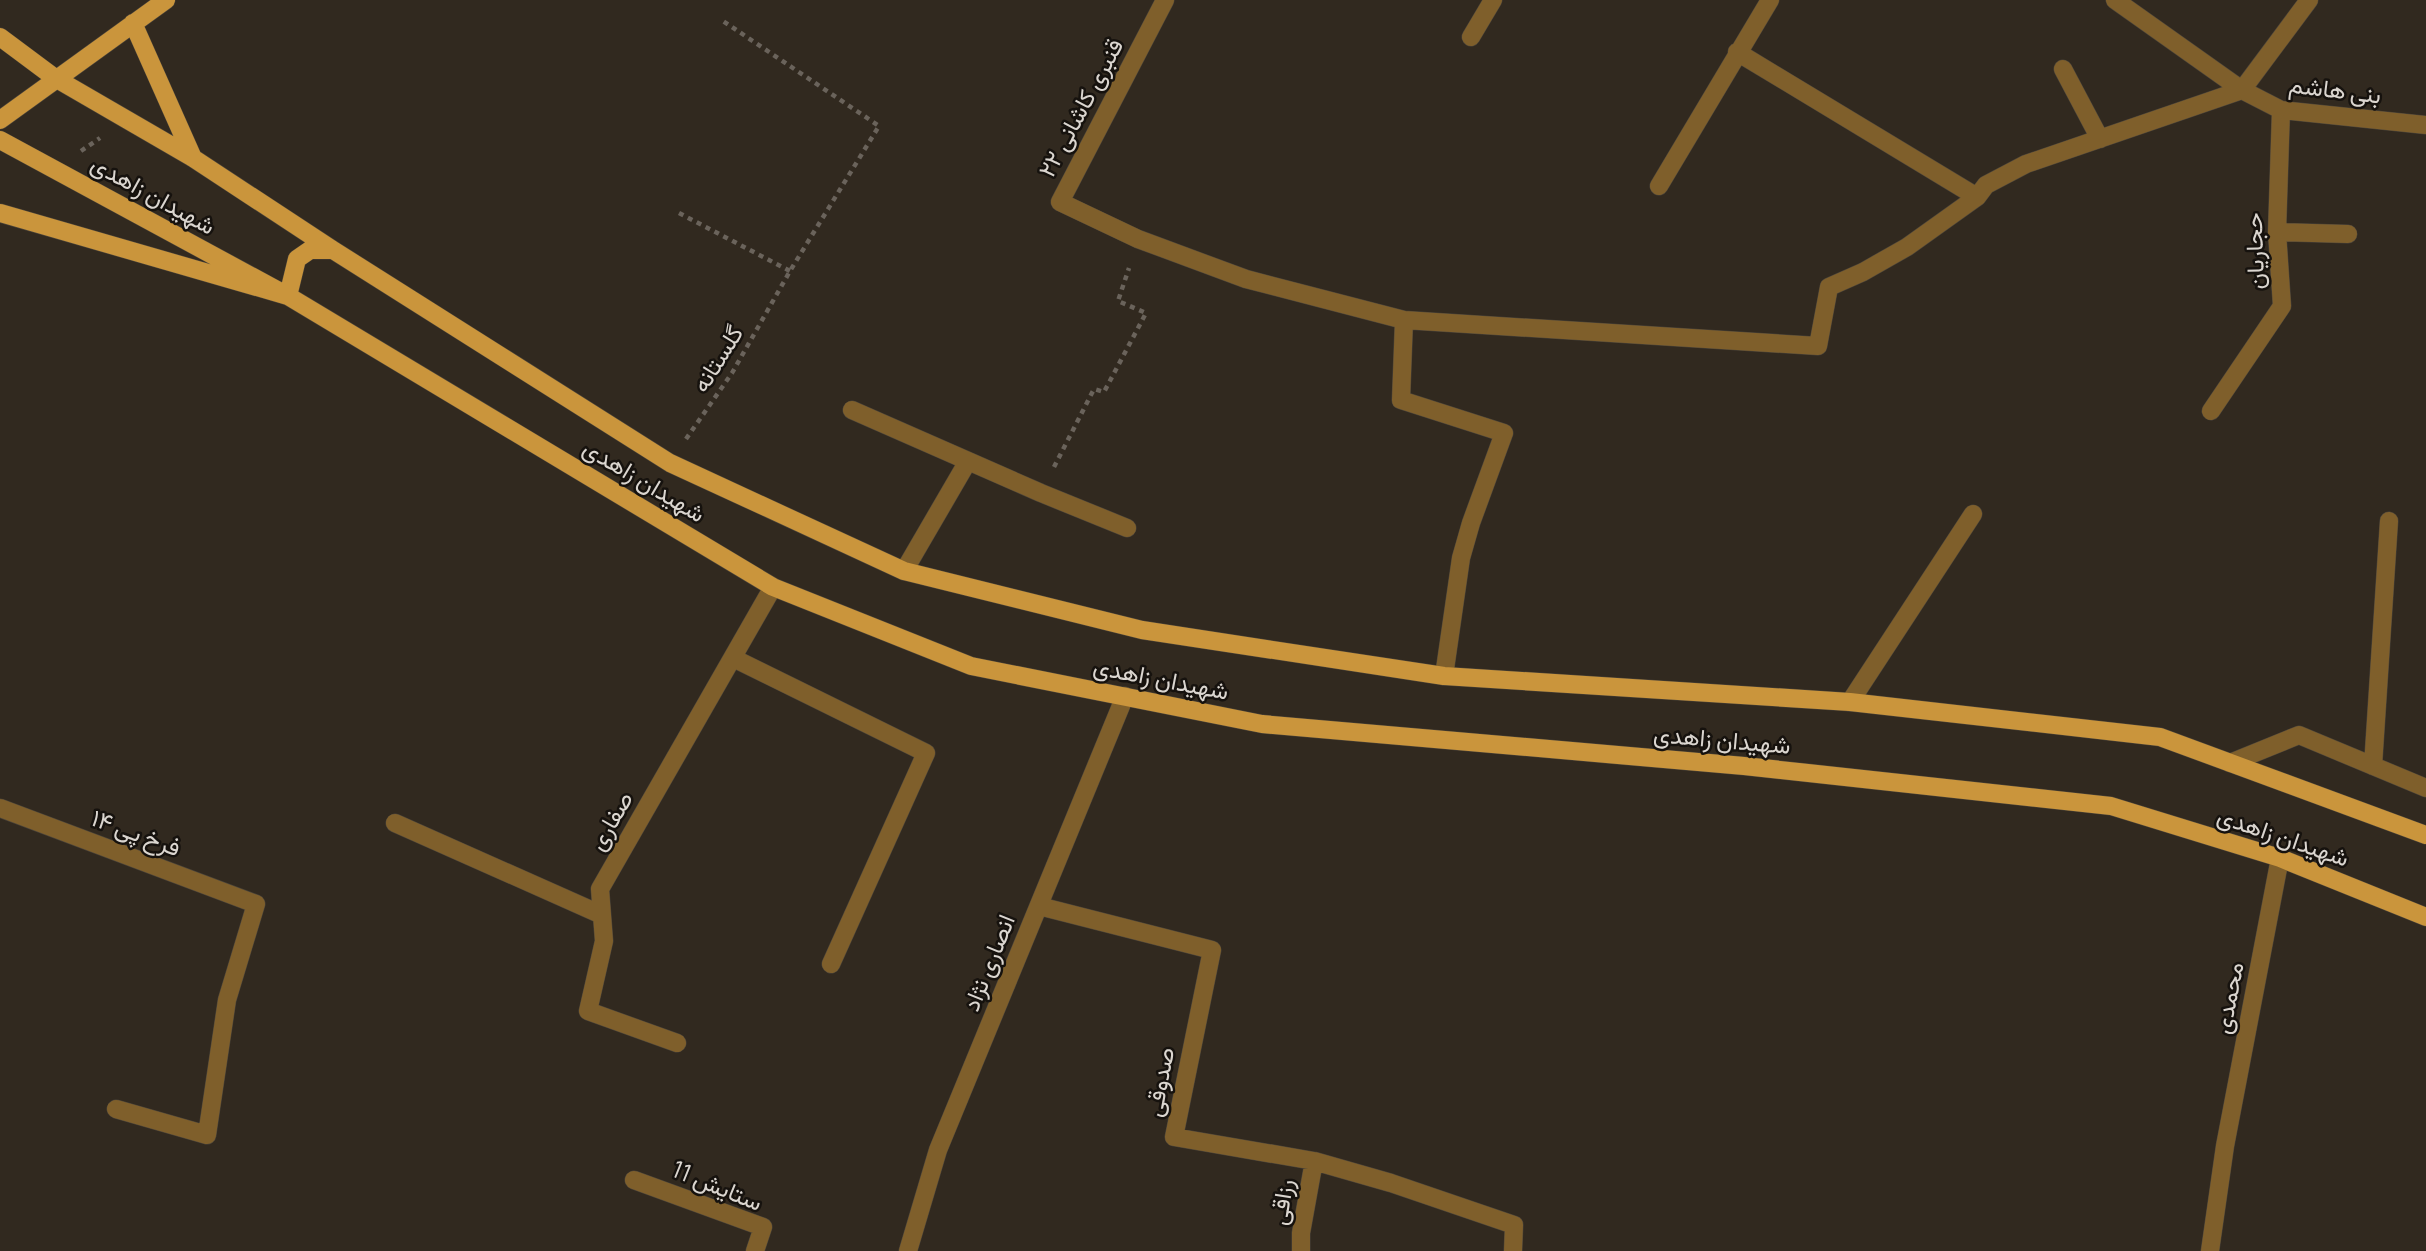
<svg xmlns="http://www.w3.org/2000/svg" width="2426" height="1251" font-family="Manrope,Vazirmatn,sans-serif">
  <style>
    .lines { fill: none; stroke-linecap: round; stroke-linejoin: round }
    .minor-casing { stroke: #4c453b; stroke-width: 19 }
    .major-casing { stroke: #4c453b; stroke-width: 19 }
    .path { stroke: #6a635b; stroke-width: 4.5; stroke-dasharray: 5 5; stroke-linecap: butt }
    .minor { stroke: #7f5f2b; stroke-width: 18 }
    .major { stroke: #ca953c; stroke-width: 18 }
    .labels { text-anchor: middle; stroke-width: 5; stroke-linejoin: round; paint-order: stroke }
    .street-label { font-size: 24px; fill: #dbd6d0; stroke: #16120e }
  </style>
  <rect width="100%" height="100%" fill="#31291f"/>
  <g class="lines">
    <g class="minor-casing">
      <path id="minor" d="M1165,0L1060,202L1138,239L1246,279L1404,320L1818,346L1829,287L1863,272L1907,247L1977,197L1986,185L2026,164L2242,90
        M2115,0L2242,90L2281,110L2426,125
        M1471,37L1493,0
        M1737,52L1977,197
        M2063,69L2100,139
        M2242,90L2309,0
        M1659,186L1770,0
        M2277,232L2348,234
        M1404,320L1401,400L1504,433L1471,523L1461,558L1444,676
        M852,410L1041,493L1127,528
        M2211,411L2282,306L2277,232L2281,110
        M904,571L968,461
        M733,658L926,753L831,964
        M1850,702L1973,514
        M2230,763L2299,735L2426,788
        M2373,766L2389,521
        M0,808L256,904L227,1000L207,1135L116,1109
        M395,823L602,915
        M1039,906L1212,950L1174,1137L1314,1161L1391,1183L1514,1225L1513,1251
        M677,1043L588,1011L604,941L600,889L773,587
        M634,1180L763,1227L755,1251
        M908,1251L938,1150L1125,696
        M1301,1251V1233L1314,1161
        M2210,1251L2225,1146L2280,858"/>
    </g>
    <g class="major-casing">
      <path id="major" d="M133,23L193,158
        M0,37L55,78L193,158L333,250L670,463L904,571L1142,630L1444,676L1850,702L2160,737L2426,835
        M0,120L166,0
        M0,140L288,296L773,587L971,666L1262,724L1744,766L2111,806L2280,858L2426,917
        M0,213L288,296L297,259L310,250H333"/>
    </g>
    <path class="path" d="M81,151L100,138
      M679,213L790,271
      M686,439L732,373L790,271L879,126L723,21
      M1054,467L1094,389L1104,392L1146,313L1118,301L1129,268"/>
    <use href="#minor" class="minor"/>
    <use href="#major" class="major"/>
  </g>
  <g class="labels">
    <g class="street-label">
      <text transform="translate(2335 90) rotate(7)" y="8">بنی هاشم</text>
      <text transform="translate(1081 108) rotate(-62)" y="8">قنبری کاشانی ۲۲</text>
      <text transform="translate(153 195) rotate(29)" y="8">شهیدان زاهدی</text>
      <text transform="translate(2255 251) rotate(-92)" y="8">حجاریان</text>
      <text transform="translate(718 359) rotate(-58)" y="8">گلستانه</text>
      <text transform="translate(644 481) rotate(31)" y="8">شهیدان زاهدی</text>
      <text transform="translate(1161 679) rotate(11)" y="8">شهیدان زاهدی</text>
      <text transform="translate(1722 740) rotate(5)" y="8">شهیدان زاهدی</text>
      <text transform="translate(611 821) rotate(-60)" y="8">صفاری</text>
      <text transform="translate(136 833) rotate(20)" y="8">فرخ پی ۱۴</text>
      <text transform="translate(2283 837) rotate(19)" y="8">شهیدان زاهدی</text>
      <text transform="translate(989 963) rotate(-68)" y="8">انصاری نژاد</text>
      <text transform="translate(2229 998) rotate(-79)" y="8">محمدی</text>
      <text transform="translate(1160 1082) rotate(-79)" y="8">صدوقی</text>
      <text transform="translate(717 1186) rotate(22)" y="8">ستایش 11</text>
      <text transform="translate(1282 1202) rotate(-81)" y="8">رزاقی</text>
    </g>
  </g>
</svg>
